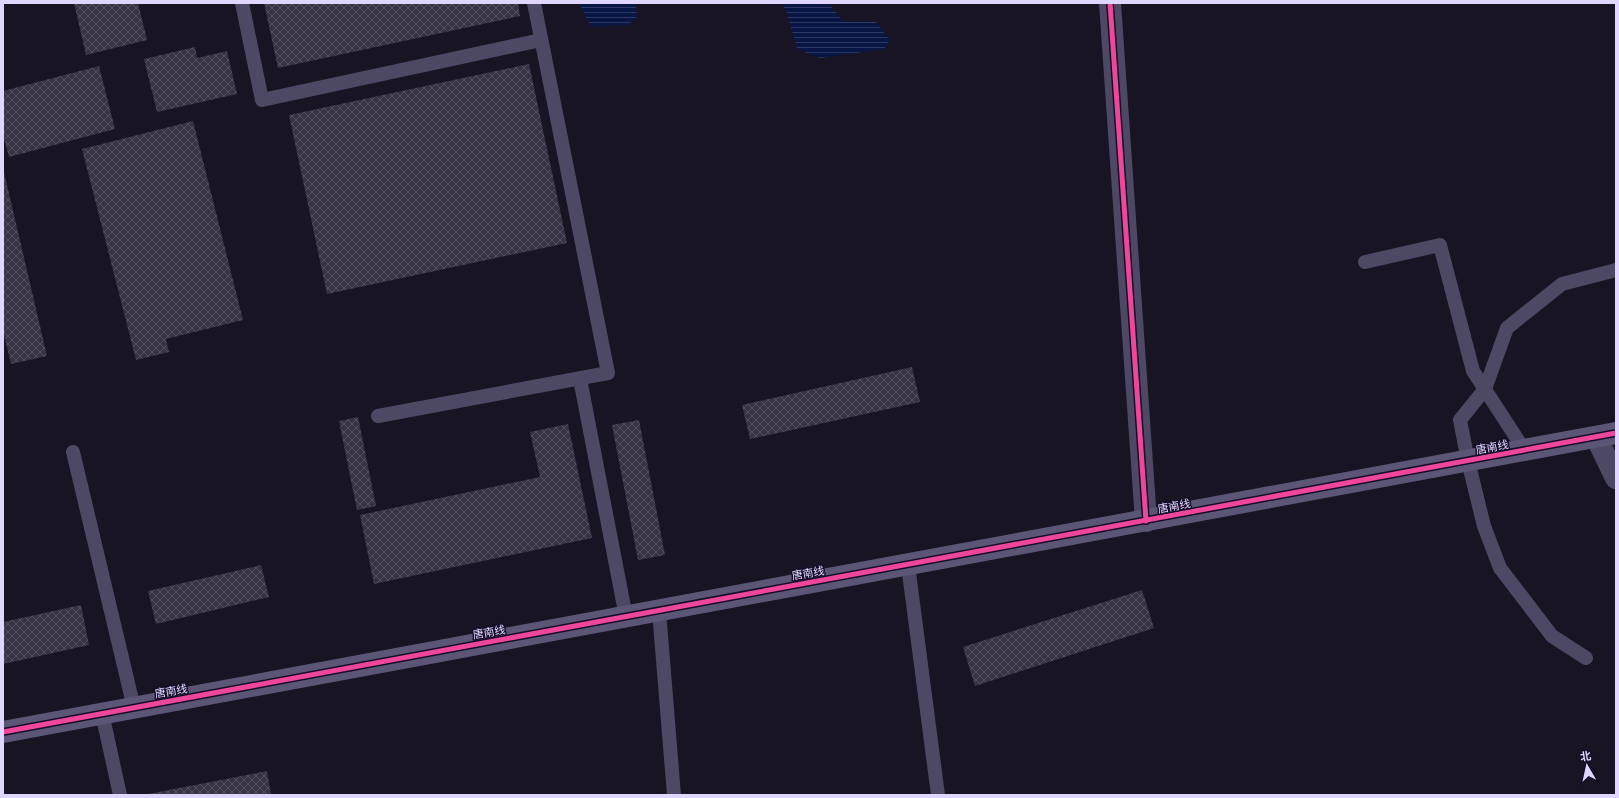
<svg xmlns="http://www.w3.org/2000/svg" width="1619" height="798" font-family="'Exo 2','Noto Sans SC',sans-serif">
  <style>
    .water { fill: url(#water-rules) }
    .building { fill: url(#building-cross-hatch) }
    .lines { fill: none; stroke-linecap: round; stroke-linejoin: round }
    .lane { stroke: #4d4864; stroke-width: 14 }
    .street { stroke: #4d4864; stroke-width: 22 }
    .secondary { stroke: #5b5576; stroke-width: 22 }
    .cycleway-casing { stroke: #160e29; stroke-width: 8 }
    .cycleway { stroke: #ed469a; stroke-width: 5 }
    .labels { text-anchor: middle; stroke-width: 3; stroke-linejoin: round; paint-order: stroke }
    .street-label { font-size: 11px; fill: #e0d6ff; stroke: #160e29 }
  </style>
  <defs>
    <pattern id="water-rules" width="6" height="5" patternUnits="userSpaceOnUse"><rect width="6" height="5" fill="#081646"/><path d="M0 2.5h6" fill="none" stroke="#2c3762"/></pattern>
    <pattern id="building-cross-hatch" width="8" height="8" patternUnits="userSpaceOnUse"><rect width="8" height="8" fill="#383245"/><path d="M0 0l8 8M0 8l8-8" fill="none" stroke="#544f61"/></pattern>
  </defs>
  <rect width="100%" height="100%" fill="#191423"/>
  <path class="water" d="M579,3H635L637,17L628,25L591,27Z
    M781,3H828L843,21L876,22L890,40L884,49L820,58L797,49L786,10Z"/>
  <path class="building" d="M74,3H138L147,40L86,55Z
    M264,3H518L520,16L278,68Z
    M195,47L197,58L227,51L237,94L157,112L144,59Z
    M529,64L567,243L327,294L289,115Z
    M99,66L115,129L9,157L3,134V91Z
    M193,121L243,320L166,339L169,352L136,360L82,149Z
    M4,172L47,356L11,364L3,331Z
    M912,367L920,402L750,439L742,405Z
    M358,417L376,506L357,510L339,421Z
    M639,420L665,555L638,560L612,425Z
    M568,424L592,538L374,584L360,515L540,477L530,432Z
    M261,565L269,597L156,624L148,591Z
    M1142,590L1154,628L975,686L963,647Z
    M81,605L89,645L3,664V622Z
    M267,771L271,795H148V794Z"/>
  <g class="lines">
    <path class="lane" d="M242,3L262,100L541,40
      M1365,262L1440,245L1473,371L1525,451
      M580,379L626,617
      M378,416L608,373L534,3
      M73,452L134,708
      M908,565L938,795
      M659,611L674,795
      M1586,658L1552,636L1500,568L1484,526L1468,461L1460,420L1485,389L1507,328L1562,284L1616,270
      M102,713L120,795"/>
    <path class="street" d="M1110,3L1146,521
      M1596,437L1616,478"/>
    <path class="secondary" d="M3,732L1616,433"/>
    <g class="cycleway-casing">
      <path id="cycleway" d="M1110,3L1146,521
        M3,732L1616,433"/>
    </g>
    <use href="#cycleway" class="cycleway"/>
  </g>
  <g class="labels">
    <g class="street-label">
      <text transform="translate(1492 447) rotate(-11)" y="4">唐南线</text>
      <text transform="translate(1174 506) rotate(-11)" y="4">唐南线</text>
      <text transform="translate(808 573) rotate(-10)" y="4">唐南线</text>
      <text transform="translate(489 632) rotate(-10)" y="4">唐南线</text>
      <text transform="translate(171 691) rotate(-10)" y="4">唐南线</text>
    </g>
  </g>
  <rect width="1619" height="798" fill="none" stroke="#e0d6ff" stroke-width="8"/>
  <g transform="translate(1587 766) rotate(351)" stroke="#160e29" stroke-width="3" paint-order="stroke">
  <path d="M0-3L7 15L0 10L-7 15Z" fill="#e0d6ff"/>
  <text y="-6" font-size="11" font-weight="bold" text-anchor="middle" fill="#e0d6ff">北</text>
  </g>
</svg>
